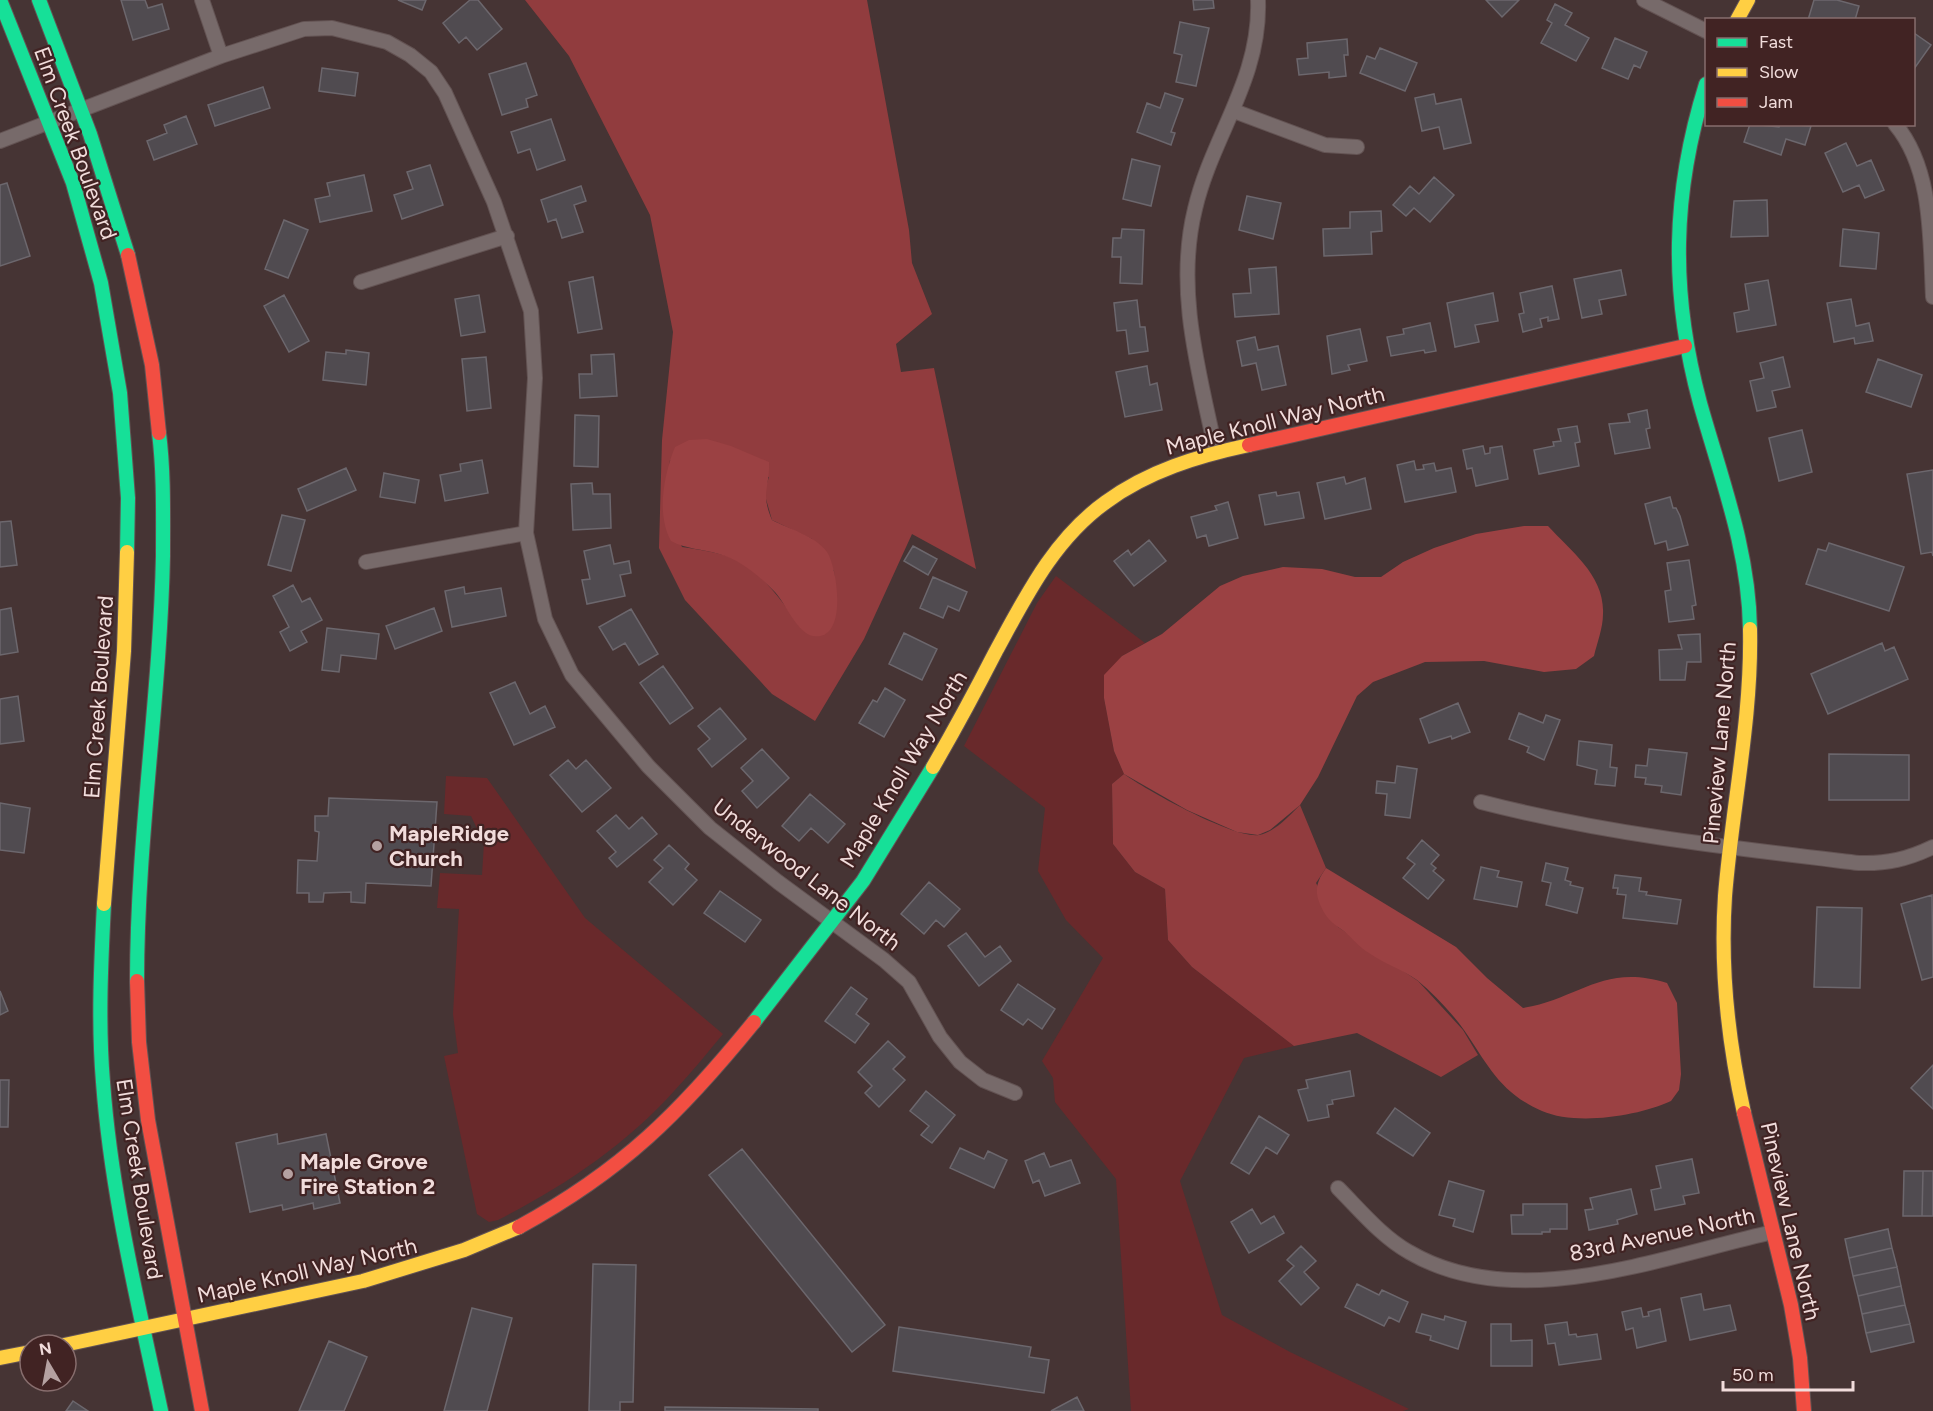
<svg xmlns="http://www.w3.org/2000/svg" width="1933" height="1411" font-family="Figtree,sans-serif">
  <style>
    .green { fill: #69292b }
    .forest { fill: #913c3e; fill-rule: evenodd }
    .water { fill: #9b4143 }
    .building { fill: #504b50; stroke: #6c676d; stroke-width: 1.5 }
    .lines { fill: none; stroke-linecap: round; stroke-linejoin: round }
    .street-casing { stroke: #635353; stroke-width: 16 }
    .fast-casing { stroke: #635353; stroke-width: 16 }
    .slow-casing { stroke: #635353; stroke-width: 16 }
    .jam-casing { stroke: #635353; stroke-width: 16 }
    .street { stroke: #776a6a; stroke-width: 14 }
    .fast { stroke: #16e098; stroke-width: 14 }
    .slow { stroke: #ffcf43; stroke-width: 14 }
    .jam { stroke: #f24e42; stroke-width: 14 }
    .poi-dot { fill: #b5a1a1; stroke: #412323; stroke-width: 2 }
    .labels { text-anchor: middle; stroke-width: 4.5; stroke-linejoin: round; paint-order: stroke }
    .street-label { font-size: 22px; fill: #f1dcdb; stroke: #412323 }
    .poi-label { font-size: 22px; font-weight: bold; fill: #f1dcdb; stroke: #412323; text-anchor: start }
  </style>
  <rect width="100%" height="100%" fill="#463434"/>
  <path class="green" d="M1056,576L1145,643L1122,656L1104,698L1114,751L1124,774L1112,784L1113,844L1135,872L1165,889L1168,940L1192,967L1294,1046L1244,1058L1180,1181L1222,1315L1290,1352L1409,1409L1403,1411H1131L1116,1179L1055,1102L1053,1078L1042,1061L1103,958L1066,920L1038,871L1045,808L964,746L1037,603Z
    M446,776L487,778L585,918L723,1034C707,1053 692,1072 675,1090C626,1145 563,1187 498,1220L489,1222L477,1214L444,1056L458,1053L453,1014L459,909L437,908L440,873L482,875L484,843L471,816L444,814Z"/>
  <path class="forest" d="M525,0H867L909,230L912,263L932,314L896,344L901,372L934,368L976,569L912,534L864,639L815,721L772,694L685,600L659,548L662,440L673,332L650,215L569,56ZM670,460L769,477L764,492L772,520L812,539L834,571L835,591L799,626C785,604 763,575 740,562C723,552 700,550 682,547L664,507Z
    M1124,774C1146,790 1234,839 1259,835C1275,832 1289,816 1300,805L1326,868L1316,883L1338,927L1418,981L1463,1030L1478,1055L1441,1077L1357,1033L1294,1046L1192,967L1168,940L1165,889L1135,872L1113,844L1112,784Z"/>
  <path class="water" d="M707,439L731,446L769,462C770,489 760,492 772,520C789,529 816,536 827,552C838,569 848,642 813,636C797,633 786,604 775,592C759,576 741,560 719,554C702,549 686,549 671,541C656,514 664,474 675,447L689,440Z
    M1524,526H1548C1571,551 1605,576 1603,614C1603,628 1597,643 1594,656L1576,669L1544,672L1484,661L1425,662L1373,682L1357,696L1318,777L1300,805L1270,830L1258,835L1237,832L1187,810L1124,774L1114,751L1104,698V675L1122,656L1162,634L1220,586L1243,576L1283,567L1322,569L1355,577H1381L1403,562L1434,548L1476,534Z
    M1326,868L1456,947L1487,978L1523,1008C1579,999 1603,963 1667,983L1677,1003L1681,1074L1679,1090L1671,1101C1639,1116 1576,1126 1542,1111C1500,1093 1488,1065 1464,1030C1452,1013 1434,994 1417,980C1402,969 1384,964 1369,953C1360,948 1353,939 1345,932C1338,927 1329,921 1325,914C1314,895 1314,885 1326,868Z"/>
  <path class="building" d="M121,0H145L148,8L162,4L169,29L133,40Z
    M398,0H426L422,10Z
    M470,0H478L502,29L477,50L466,37L459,43L443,23Z
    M1193,0H1213L1214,8L1194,10Z
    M1486,0H1519L1502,17Z
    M1814,0H1837L1859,6L1855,20H1808Z
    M1555,4L1572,13L1565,25L1589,38L1576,61L1541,43L1552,23L1547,20Z
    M1180,22L1209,28L1196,86L1176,82L1182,55L1174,53Z
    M1914,33L1931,45L1914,69Z
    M1615,38L1647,52L1640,68L1634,65L1628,79L1602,68Z
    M1347,39L1348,55H1344L1346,76L1329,78V72L1299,75L1297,59L1308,58L1307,43Z
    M1380,48L1417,63L1405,91L1360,73L1367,56L1375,59Z
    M526,63L537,95L526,99L528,107L502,115L489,74Z
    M322,68L358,73L355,96L319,91Z
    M263,87L270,108L215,126L208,105Z
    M1165,93L1183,99L1171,132L1175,133L1171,145L1137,132L1147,103L1160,108Z
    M1434,94L1436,104L1461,99L1471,143L1444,149L1439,127L1422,131L1415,98Z
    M186,116L197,144L154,160L147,141L167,133L164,125Z
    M551,119L565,160L537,170L530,149L518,153L511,132Z
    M1750,124L1779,127L1780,124L1811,126L1805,145L1786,139L1781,155L1744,142Z
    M1846,143L1857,166L1871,160L1884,190L1865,198L1859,185L1843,192L1825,153Z
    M1132,159L1160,166L1151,206L1123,199Z
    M430,165L443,205L402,219L394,195L413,189L407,172Z
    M364,175L372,211L320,222L315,199L330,196L327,183Z
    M1434,177L1454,195L1430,222L1414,208L1406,216L1393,205L1410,186L1419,194Z
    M7,183L30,256L0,266V185Z
    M581,186L586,201L574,205L583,232L562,238L556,219L548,222L541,200Z
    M1247,196L1281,203L1273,239L1239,230Z
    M1767,200L1768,236L1731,237L1734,201Z
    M1381,211L1382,231L1371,232L1372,254L1324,256L1323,229L1350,228V212Z
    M284,220L308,230L288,278L265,269Z
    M1122,229L1144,230L1142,284L1120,283L1121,257H1112L1113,238H1121Z
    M1843,229L1879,233L1876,269L1840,266Z
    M1276,267L1279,314L1235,317L1233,294L1251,293L1249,269Z
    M1621,270L1626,295L1599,300L1602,314L1582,318L1574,279Z
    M593,277L602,329L578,333L569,282Z
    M1768,280L1776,325L1737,332L1734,313L1749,310L1745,284Z
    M1552,286L1559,319L1548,321V317L1540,319L1542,327L1523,332L1519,314L1524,313L1520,293Z
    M1493,293L1498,321L1475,325L1479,342L1455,347L1447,303Z
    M284,295L309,341L289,352L264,306Z
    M479,295L485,332L461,336L455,299Z
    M1851,299L1856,326L1869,323L1873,341L1855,344L1854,338L1834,342L1827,303Z
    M1137,300L1140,327H1145L1148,351L1129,354L1126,330L1117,331L1114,303Z
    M1430,323L1436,351L1425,353L1424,350L1391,356L1387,337L1404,334L1403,329Z
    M1360,329L1367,361L1348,365L1350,370L1332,374L1327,336Z
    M1255,337L1258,350L1278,346L1286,385L1262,390L1256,363L1242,366L1237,341Z
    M346,350L369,353L366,385L323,380L326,352L346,354Z
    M614,354L617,396L580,398L579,374H592L591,355Z
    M486,357L491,408L467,411L462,359Z
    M1783,357L1790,387L1772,391L1776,407L1757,411L1750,381L1764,378L1760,363Z
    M1878,359L1922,375L1911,407L1866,392Z
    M1147,366L1150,385L1157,383L1162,410L1125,417L1116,372Z
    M1647,410L1650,428L1646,429L1650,448L1615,454L1609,424L1630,422L1628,414Z
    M575,415L599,416L598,467L574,466Z
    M1577,426L1580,442L1575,443L1579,466L1539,474L1534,450L1554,446L1553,442L1561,441L1558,429Z
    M1802,430L1812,472L1779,481L1769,438Z
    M1483,446L1485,454L1490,453V448L1502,446L1508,479L1476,486L1472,468L1467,469L1463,450Z
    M482,460L488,493L445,501L440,475L461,471L460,464Z
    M1414,461L1416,470L1424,469L1423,465L1434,463L1436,471L1451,468L1456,492L1405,502L1397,465Z
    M346,468L356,490L307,511L298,489Z
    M1933,470V556L1932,552L1921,554L1907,474Z
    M384,473L419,480L415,503L380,497Z
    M1344,477L1346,484L1365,478L1371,509L1325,519L1317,483Z
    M592,483L593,494H610L611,528L573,530L571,484Z
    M1276,492L1277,496L1299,492L1304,518L1265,525L1259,495Z
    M1670,497L1673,508H1676L1680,516L1688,545L1668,550L1666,541L1655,544L1645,504Z
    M1228,502L1238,538L1209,546L1206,535L1197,538L1191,517L1217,510L1215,506Z
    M282,515L305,520L291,571L268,565Z
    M11,521L17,565L0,567V522Z
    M1149,540L1166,561L1134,586L1114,561L1128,550L1131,555Z
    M1829,543L1904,567L1889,611L1806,584L1818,549L1826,551Z
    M610,545L614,564L629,561L631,573L620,575L625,596L587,604L582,580L590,579L584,551Z
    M913,546L937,559L928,575L904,561Z
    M1689,560L1696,605L1692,606L1694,619L1669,622L1665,591L1671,590L1667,563Z
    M933,577L967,592L959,611L948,606L943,618L920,608Z
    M293,585L302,602L310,598L322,620L301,631L307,642L290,651L280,632L289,627L273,596Z
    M464,587L465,594L501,588L506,616L452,627L445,591Z
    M11,608L18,652L0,655V610Z
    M434,608L442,631L395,649L386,626Z
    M631,609L658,654L639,665L625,643L613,650L599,627Z
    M327,628L379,634L376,659L341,655L339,672L322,670Z
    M904,633L937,649L922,680L889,664Z
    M1700,634L1701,662H1687L1685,680H1660L1659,650L1682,649L1678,635Z
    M1882,643L1885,651L1894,647L1908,679L1828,714L1811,674Z
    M663,666L693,708L670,724L640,683Z
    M515,682L530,714L545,706L555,727L514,745L490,693Z
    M885,688L905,700L884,737L859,723L873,700L877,702Z
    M18,696L24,741L0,744V699Z
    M1458,703L1470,732L1452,739L1451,736L1429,743L1420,719Z
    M720,708L746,739L712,767L698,749L710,739L698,726Z
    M1519,713L1543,723L1546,715L1560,720L1544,760L1527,752L1529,747L1509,739Z
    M1579,741L1612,745L1610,767L1617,768L1615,786L1595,784L1597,770L1577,765Z
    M762,749L789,778L757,808L742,791L753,781L741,768Z
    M1649,749L1687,753L1681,795L1661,792L1662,786L1645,784L1646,778L1635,777L1636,765L1647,766Z
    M1829,754L1909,755V800H1829Z
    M568,760L576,769L586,760L611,788L582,812L550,775Z
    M1397,766L1417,769L1410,818L1385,815L1387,794L1376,793L1377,781L1395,783Z
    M810,794L845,824L828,843L811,828L799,841L782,826Z
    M329,798L437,802L431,886L366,883L365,903L351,902V892L324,893L323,902H309V893H297L298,860L317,861L319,832L315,831V816H328Z
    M0,803L30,808L24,853L0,850Z
    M616,815L629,829L642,817L657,834L617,867L609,858L616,852L597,831Z
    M1422,840L1439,855L1431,864L1436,868L1433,871L1444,880L1428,899L1403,878L1415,864L1407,858Z
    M669,845L689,864L685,869L697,880L673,905L649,882L663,868L654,860Z
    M1546,863L1568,868L1565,880L1571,882L1570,885L1583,888L1577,913L1546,905L1551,883L1542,881Z
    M1481,867L1499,871L1497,877L1522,882L1517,907L1474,899Z
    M1615,875L1641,878L1639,891L1647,892L1646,895L1681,900L1677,924L1623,918L1626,895L1617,894L1618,888H1613Z
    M929,882L960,909L944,927L936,920L924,934L901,914Z
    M720,891L761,920L745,942L704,913Z
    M1932,895L1933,977L1922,980L1901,904Z
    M1817,907L1862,908L1860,988L1814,987Z
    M966,933L985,957L1000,946L1011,961L979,986L948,946Z
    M1018,984L1055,1009L1042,1029L1028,1019L1023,1025L1001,1010Z
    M851,987L867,999L856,1014L869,1024L855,1043L825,1021Z
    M0,991L8,1011L0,1015Z
    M888,1041L905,1057L893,1069L905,1080L879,1107L865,1093L872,1086L858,1072Z
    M1933,1065V1109L1911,1088Z
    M1350,1071L1354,1096L1332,1100L1333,1104L1327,1105L1329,1117L1308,1121L1298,1090L1308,1088L1306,1080Z
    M0,1080H9L8,1127H0Z
    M926,1091L955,1115L932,1143L921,1135L929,1126L910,1111Z
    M1395,1108L1430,1133L1413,1156L1377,1133Z
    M1259,1116L1289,1135L1277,1154L1266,1147L1249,1174L1231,1163Z
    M277,1134L278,1144L326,1134L340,1203L314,1209L313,1203L283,1210L282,1205L250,1212L236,1143Z
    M960,1148L984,1159L988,1151L1007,1160L994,1188L950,1168Z
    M742,1149L885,1325L852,1352L709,1175Z
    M1044,1153L1050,1167L1071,1160L1080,1183L1045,1196L1039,1180L1033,1183L1025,1161Z
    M1692,1159L1699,1193L1683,1196L1685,1204L1655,1210L1651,1190L1661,1188L1656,1166Z
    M1904,1171H1923L1922,1216H1903Z
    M1923,1171H1933V1216H1922Z
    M1449,1181L1484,1191L1473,1232L1453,1226L1455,1219L1439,1215Z
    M1631,1189L1637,1214L1617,1220L1618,1224L1589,1230L1585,1210L1593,1209L1590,1198Z
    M1523,1204H1567V1229H1550V1232H1542V1234H1512L1511,1215H1523Z
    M1252,1209L1261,1224L1274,1216L1284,1233L1249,1253L1231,1222Z
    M1888,1229L1892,1248L1849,1258L1845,1239Z
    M1301,1246L1316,1261L1304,1272L1319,1288L1301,1305L1279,1281L1294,1266L1287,1260Z
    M1892,1248L1897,1267L1853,1276L1849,1258Z
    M593,1264L636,1265L633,1402H620V1411H589Z
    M1897,1267L1901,1286L1858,1296L1853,1276Z
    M1357,1284L1379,1295L1382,1290L1408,1302L1399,1322L1389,1317L1384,1326L1345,1307Z
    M1901,1286L1905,1305L1862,1314L1858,1296Z
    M1701,1294L1704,1310L1730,1305L1736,1330L1690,1340L1681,1298Z
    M1905,1305L1910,1324L1866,1333L1862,1314Z
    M472,1308L512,1318L487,1411H444Z
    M1641,1308L1643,1317L1649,1316L1648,1312L1660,1309L1666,1341L1637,1348L1633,1328L1626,1330L1622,1312Z
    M1422,1314L1444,1320L1445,1316L1466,1322L1458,1349L1430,1340L1431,1336L1416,1332Z
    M1567,1322L1569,1335L1576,1334L1577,1337L1597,1334L1601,1359L1559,1365L1555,1343L1548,1344L1545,1325Z
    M1491,1324H1511V1341L1532,1340V1366H1491Z
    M1910,1324L1914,1342L1871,1352L1866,1333Z
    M899,1327L1031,1347L1029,1357L1049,1360L1044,1393L893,1371Z
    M329,1341L367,1357L344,1411H299Z
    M1077,1397L1084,1411H1051Z
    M73,1401L88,1411H66Z
    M665,1407L818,1409V1411H665Z"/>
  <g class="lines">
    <g class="street-casing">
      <path id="street" d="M202,0L221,56
        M1644,0L1706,31
        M1234,111L1325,145L1357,147
        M1895,124C1933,169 1930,239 1933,297
        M0,141L221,56L304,29L332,28L387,42L410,55L431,72L445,93L494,202L531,311L535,378L526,533L545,619L572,675L648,766L710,828L778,882L884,960L909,982L940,1037L960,1062L983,1080L1015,1093
        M361,282L507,236
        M1216,452C1199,372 1175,290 1195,209C1212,136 1261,79 1258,0
        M366,562L526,533
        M1481,802C1605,834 1732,848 1859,863C1887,864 1908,859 1933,847
        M1338,1188C1360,1210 1382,1237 1409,1252C1516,1315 1661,1257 1773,1232"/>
    </g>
    <g class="fast-casing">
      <path id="fast" d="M0,0L73,183L101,283L120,393L128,498L127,552
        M39,0L90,134L128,255
        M1706,84C1672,193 1670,292 1700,403C1721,478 1749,550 1750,629
        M104,904C101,963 98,1023 103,1082C111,1193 138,1302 161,1411
        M137,981C137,839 160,698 163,556C163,515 164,473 159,433
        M754,1022L863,881L933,767"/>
    </g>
    <g class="slow-casing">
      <path id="slow" d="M1737,20L1748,0
        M933,767C955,729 976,690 996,651C1026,596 1054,539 1106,502C1148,471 1198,456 1249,445
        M104,904L124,651L127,552
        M1744,1113C1728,1041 1720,970 1725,896C1732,807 1752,719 1750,629
        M64,1345L363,1281L464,1250L519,1227
        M0,1358L30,1352"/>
    </g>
    <g class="jam-casing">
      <path id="jam" d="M128,255L152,365L159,433
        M1249,445L1685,346
        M137,981L139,1042L148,1120L202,1411
        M1744,1113L1791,1305L1800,1358L1804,1411
        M519,1227C623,1170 680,1113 754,1022"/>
    </g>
    <use href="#street" class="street"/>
    <use href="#fast" class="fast"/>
    <use href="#slow" class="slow"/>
    <use href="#jam" class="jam"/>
  </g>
  <g class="poi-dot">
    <circle cx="377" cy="846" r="6"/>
    <circle cx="288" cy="1174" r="6"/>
  </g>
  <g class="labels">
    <g class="street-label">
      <text transform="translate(76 143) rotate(70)" y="8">Elm Creek Boulevard</text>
      <text transform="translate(1275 420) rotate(-14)" y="8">Maple Knoll Way North</text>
      <text transform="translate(98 697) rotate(-86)" y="8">Elm Creek Boulevard</text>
      <text transform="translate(1719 743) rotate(-85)" y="8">Pineview Lane North</text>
      <text transform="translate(903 769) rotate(-59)" y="8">Maple Knoll Way North</text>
      <text transform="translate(807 874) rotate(38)" y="8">Underwood Lane North</text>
      <text transform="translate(140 1179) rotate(81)" y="8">Elm Creek Boulevard</text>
      <text transform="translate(1791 1221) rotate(77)" y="8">Pineview Lane North</text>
      <text transform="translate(1662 1234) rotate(-12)" y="8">83rd Avenue North</text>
      <text transform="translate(307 1270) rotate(-13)" y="8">Maple Knoll Way North</text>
    </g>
    <g class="poi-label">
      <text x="389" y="841">MapleRidge<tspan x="389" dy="25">Church</tspan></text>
      <text x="300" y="1169">Maple Grove<tspan x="300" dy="25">Fire Station 2</tspan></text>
    </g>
  </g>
  <rect x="1705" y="18" width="210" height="108" fill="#412323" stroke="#876d6d" stroke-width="1.5"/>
  <rect x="1717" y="38" width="30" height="9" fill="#16e098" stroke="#876d6d" stroke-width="1.5"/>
  <text x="1759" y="48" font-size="18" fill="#f1dcdb">Fast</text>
  <rect x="1717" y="68" width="30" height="9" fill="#ffcf43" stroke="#876d6d" stroke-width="1.5"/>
  <text x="1759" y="78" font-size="18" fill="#f1dcdb">Slow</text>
  <rect x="1717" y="98" width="30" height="9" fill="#f24e42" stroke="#876d6d" stroke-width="1.5"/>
  <text x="1759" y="108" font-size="18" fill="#f1dcdb">Jam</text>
  <g transform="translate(48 1363) rotate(350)"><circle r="28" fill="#412323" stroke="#876d6d" stroke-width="1.5"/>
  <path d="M0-4.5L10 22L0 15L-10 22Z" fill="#b5a1a1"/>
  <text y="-9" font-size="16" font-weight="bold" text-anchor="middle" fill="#f1dcdb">N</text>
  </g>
  <path d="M1723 1381v9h130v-9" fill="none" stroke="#f1dcdb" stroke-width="3"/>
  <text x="1732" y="1381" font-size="18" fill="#f1dcdb" stroke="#412323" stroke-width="4.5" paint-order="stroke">50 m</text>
</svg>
